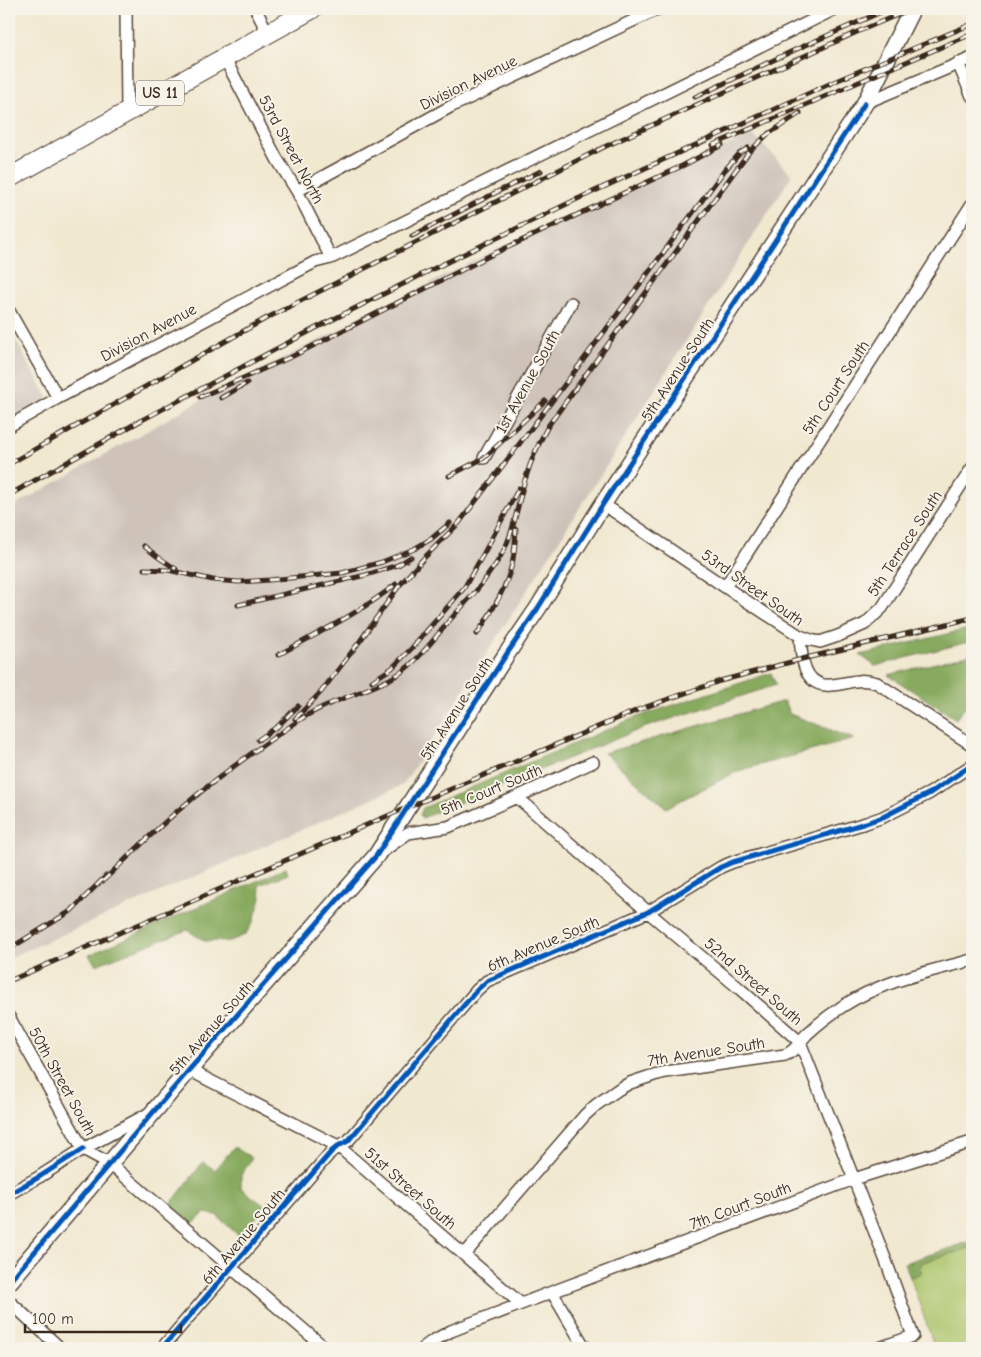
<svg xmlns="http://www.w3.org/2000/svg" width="981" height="1357" font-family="'Comic Neue',sans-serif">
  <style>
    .industrial { fill: #cec2b9 }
    .green { fill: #abc56b; stroke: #737844 }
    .forest { fill: #88aa5f; stroke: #626a3e }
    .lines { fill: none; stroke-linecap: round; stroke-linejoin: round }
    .street-casing { stroke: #564639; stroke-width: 14 }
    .secondary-casing { stroke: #564639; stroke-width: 19 }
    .primary-casing { stroke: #564639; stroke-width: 21 }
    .street { stroke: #fff; stroke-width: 11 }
    .secondary { stroke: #fff; stroke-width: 16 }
    .primary { stroke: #fff; stroke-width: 19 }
    .rail-casing { stroke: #3b2a1e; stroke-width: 5 }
    .rail { stroke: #f7f3e8; stroke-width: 3; stroke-dasharray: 9; stroke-linecap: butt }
    .cycleway-casing { stroke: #f7f3e8; stroke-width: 8 }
    .cycleway { stroke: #0057b8; stroke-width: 5 }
    .labels { text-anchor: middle; stroke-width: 4; stroke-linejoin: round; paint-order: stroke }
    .shield { fill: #f7f3e8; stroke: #73665b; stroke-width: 1 }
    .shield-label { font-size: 15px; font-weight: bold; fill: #3b2a1e }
    .street-label { font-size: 16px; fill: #3b2a1e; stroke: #f7f3e8 }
  </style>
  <rect width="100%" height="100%" fill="#f7f3e8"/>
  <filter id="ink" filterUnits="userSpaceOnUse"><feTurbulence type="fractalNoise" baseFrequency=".02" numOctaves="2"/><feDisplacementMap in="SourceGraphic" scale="10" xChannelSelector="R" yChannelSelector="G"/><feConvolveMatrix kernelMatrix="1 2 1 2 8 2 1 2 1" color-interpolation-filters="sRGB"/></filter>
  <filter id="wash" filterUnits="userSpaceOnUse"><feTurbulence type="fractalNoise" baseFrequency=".0096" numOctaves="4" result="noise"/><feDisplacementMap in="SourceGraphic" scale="20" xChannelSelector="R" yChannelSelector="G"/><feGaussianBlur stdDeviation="1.12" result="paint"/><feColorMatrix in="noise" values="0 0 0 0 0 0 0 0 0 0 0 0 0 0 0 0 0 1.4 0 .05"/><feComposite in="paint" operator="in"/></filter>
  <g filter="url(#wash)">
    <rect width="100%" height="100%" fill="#f1e8d0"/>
    <path class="industrial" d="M752,134L792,175L403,785L9,958V509L194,404L495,250Z
      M9,329L54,408L9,434Z"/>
    <path class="green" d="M972,1247V1348H935L910,1277L921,1273L920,1263Z"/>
    <path class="forest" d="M972,628V641L875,666L860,655Z
      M972,654V697L956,719L888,675Z
      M771,673L776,685L643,728L422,818L420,815L423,808L634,718Z
      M784,701L790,714L854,739L738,771L666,808L604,753Z
      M286,868L288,874L259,885L261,898L253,923L245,935L230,941H205L187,930L96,965L89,955Z
      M234,1147L252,1158L241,1175V1188L266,1207L239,1236L216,1215L205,1213L193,1223L170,1205L203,1162L215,1170Z
      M972,1241V1247L920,1263L921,1273L910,1277L904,1263Z"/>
  </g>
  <g filter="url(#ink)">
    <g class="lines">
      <g class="street-casing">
        <path id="street" d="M126,9L127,112
          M257,9V12L268,33
          M224,57L277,159L297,191L331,258
          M958,63L972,96
          M865,103L972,58
          M297,191L450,107L658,9
          M9,311L58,398
          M9,426L58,398L315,262L331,258L835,9
          M484,458L571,303
          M603,504L725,587L800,636C801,655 803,688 831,685C849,684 857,677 877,683L972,745
          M725,587L972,204
          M800,636L811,640L820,642L838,636L865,624L882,608L972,468
          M517,797L648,912L740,989L800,1042L886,1261L913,1336L879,1348
          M383,851L408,833L448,827L517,797L593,762
          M9,1017L83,1149L109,1163L325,1348
          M189,1070L338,1146L521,1304
          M9,1194L39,1177L83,1149L148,1114
          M464,1255L585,1115L596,1105L619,1089L630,1083L654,1075L666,1072L785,1055C796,1051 799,1042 807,1034C818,1024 831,1014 843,1006C882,981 928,972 972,960
          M552,1292L585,1348
          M9,1301L60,1348
          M162,1348L331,1152L338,1146L348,1141L477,990L487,981L648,912L721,867L733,862L866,823L883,817L930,793L972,765
          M423,1348L431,1342L451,1331L552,1292L854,1179L972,1142"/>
      </g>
      <g class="secondary-casing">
        <path id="secondary" d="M9,1282L189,1070L376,856L506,655L538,608L603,504L865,103L912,9"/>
      </g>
      <g class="primary-casing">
        <path id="primary" d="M9,178L312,9"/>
      </g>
      <use href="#street" class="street"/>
      <use href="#secondary" class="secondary"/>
      <use href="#primary" class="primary"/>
      <g class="rail-casing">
        <path id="rail" d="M695,97L797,49L888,9
          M764,137L800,113
          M713,145L840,90L972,34
          M412,236L499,191L541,171
          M200,397L293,356L491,255L684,165L722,145
          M221,398L247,383
          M9,464L265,319L604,147L857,32L911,9
          M449,476L484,458L545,401
          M9,495L140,421L316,328L435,268L573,201L838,80L972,24
          M144,546L158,557L176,569
          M144,569L168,570L213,580L239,582L269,580L342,573L382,562L414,549L431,539L450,523
          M238,605L366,575L398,565L411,557
          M477,634C492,612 506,589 512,564C515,552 515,540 516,529
          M278,655C318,633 360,613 396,584
          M372,681L392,668L411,649L464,588L485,551L519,488
          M295,719L321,692L360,641L399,586L424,558L459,523L581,363L724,171L740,153L748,148
          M258,740L278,726L298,706
          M103,881C128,857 153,832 180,809C218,777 259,747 301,719C328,701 361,694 390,679C415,666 431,642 449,621C462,606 477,592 488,575C494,567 500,558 504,550C516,526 518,499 527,474C532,457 540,441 548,426L749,152L769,133
          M9,949L71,911L106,876
          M9,981L378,820L640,709L720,681L802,659L972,618"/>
      </g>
      <use href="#rail" class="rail"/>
      <g class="cycleway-casing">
        <path id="cycleway" d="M9,1194L39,1177L83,1149
          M9,1282L189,1070L376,856L506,655L538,608L603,504L865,103
          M162,1348L331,1152L338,1146L348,1141L477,990L487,981L648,912L721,867L733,862L866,823L883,817L930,793L972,765"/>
      </g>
      <use href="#cycleway" class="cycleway"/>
    </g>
  </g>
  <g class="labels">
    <rect class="shield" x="136" y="80.5" width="48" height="25" rx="4"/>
    <g class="shield-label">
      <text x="160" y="98">US 11</text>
    </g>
    <g class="street-label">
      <text transform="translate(468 82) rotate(-26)" y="6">Division Avenue</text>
      <text transform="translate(292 149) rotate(62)" y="6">53rd Street North</text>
      <text transform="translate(148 332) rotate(-28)" y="6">Division Avenue</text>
      <text transform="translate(677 369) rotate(-57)" y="6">5th Avenue South</text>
      <text transform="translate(527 381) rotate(-61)" y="6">1st Avenue South</text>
      <text transform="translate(835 387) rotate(-57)" y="6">5th Court South</text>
      <text transform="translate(904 543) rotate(-57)" y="6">5th Terrace South</text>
      <text transform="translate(753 587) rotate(35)" y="6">53rd Street South</text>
      <text transform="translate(456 708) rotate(-57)" y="6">5th Avenue South</text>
      <text transform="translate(491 789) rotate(-23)" y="6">5th Court South</text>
      <text transform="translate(543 943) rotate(-23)" y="6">6th Avenue South</text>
      <text transform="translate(754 981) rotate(41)" y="6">52nd Street South</text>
      <text transform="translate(211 1027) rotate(-49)" y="6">5th Avenue South</text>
      <text transform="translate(706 1051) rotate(-9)" y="6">7th Avenue South</text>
      <text transform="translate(63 1081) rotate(61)" y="6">50th Street South</text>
      <text transform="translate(411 1188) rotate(41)" y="6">51st Street South</text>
      <text transform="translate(740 1205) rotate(-21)" y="6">7th Court South</text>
      <text transform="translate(243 1236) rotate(-50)" y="6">6th Avenue South</text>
    </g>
  </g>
  <rect width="981" height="1357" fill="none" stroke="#f7f3e8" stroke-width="30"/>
  <path d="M25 1324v8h156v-8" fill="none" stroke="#3b2a1e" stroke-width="2.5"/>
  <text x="32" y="1324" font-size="15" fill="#3b2a1e" stroke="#f7f3e8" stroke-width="4" paint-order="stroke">100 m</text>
</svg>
